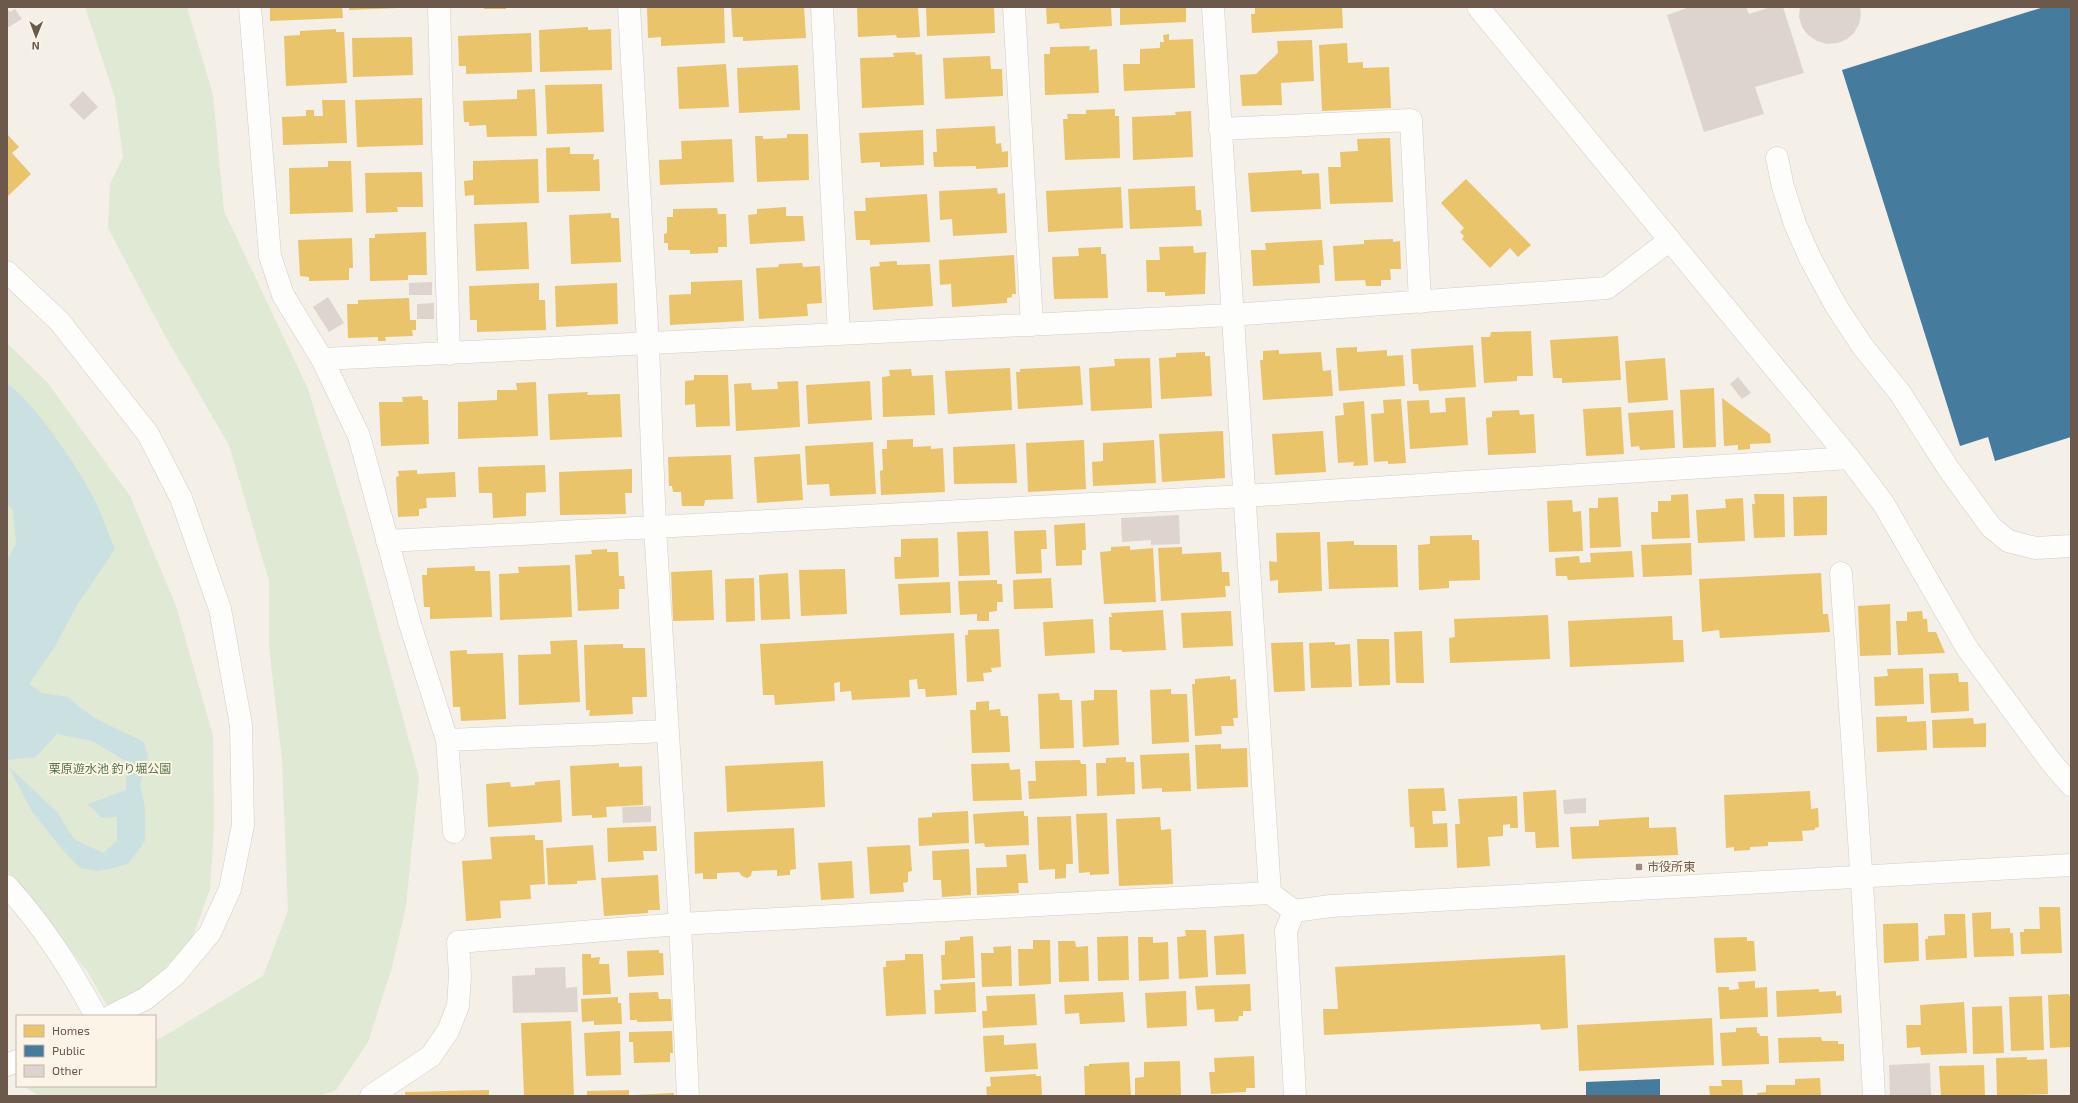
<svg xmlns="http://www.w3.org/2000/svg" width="2078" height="1103" font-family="'Exo 2','Noto Sans JP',sans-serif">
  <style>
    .green { fill: #e0e9d3 }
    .water { fill: #cbe0e1 }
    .homes { fill: #e9c46a }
    .public { fill: #457b9d }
    .building { fill: #ddd5cd }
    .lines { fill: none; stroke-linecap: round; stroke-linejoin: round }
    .minor-casing { stroke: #d3ccc6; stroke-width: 23 }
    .minor { stroke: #fdfdfb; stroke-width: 22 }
    .poi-dot { fill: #9c8d82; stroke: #fcf5e7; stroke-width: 1.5 }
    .labels { text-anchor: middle; stroke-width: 4; stroke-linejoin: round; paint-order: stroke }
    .park-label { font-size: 12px; fill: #557749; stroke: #fcf5e7 }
    .poi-label { font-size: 12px; fill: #6d584c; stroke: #fcf5e7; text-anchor: start }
  </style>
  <rect width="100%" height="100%" fill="#f4efe7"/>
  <path class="green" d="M85,7H187L213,95L224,211L308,389L358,554L419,777L406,906L392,967L368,1042L336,1090L319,1096H39L25,1087L155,1086V1040L166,1035L263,976L288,911L282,760L269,646V581L229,445L163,332L108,228L110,184L123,157L115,98Z
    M7,343L47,382L130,496L176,606L213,736L214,826L210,889L192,939L144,990L109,1009L87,971L7,871Z"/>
  <path class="water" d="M7,383C36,406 74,461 92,495C101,512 107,531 115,549L77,605L54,648L29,684L42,693L69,697C88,718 117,729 143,741L148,755L140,785L145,808V841L128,864L109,869L97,871L80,868L61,848L31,810L9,767L57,812L74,839L103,853L117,841V817L102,818L88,804L126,790V761L92,741L57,734L36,757L7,760V560L16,544L13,510L7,503Z"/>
  <path class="homes" d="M270,7H342L343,18L270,21Z
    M349,7H399V8L349,10Z
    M484,7H506V9H484Z
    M724,7L725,43L661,46V37L648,38L647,8Z
    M731,7H804L806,38L743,41V37H733Z
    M857,7H918L920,37L897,38L896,35L858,37Z
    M926,7H994L995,33L927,36Z
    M1046,7H1111L1112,26L1060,29L1059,23L1047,24Z
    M1120,7H1186V22L1120,25Z
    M1255,7H1342L1343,28L1252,33L1251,14H1255Z
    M588,27V30L611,29L612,70L540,72L539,30Z
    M336,29V32H344L347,83L286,86L284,36L300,35V31Z
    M531,33L532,72L466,74V66H459L458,36Z
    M1169,34V40L1193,39L1195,88L1124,91L1123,64H1140V49L1160,48V42H1164L1163,35Z
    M412,37L413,75L353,77L352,38Z
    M1312,40L1314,81L1281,83L1282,105L1242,106L1240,75L1256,74L1278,53L1277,41Z
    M1347,43L1348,63L1363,62V68L1389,67L1391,108L1322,111L1319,45Z
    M1090,46L1089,50L1097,49L1099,93L1045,95L1044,54H1050V47Z
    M915,52L916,55L922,54L924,105L862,108L860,58L894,57L893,53Z
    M990,56L991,69H1002L1003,96L945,99L943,58Z
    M726,64L729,107L679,109L677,67Z
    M798,65L800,110L739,113L737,68Z
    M602,84L604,132L547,134L545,85Z
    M535,89L537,136L487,137L486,125L469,126V122H464L463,101L517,99V90Z
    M422,98L423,145L357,147L355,100Z
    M322,100H345L347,143L283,145L282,117L306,116V110H314V116H323Z
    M1115,109V116H1119L1120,158L1065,160L1063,119H1068L1067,114H1086V110Z
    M1191,111L1193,157L1133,160L1132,117L1176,115L1175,112Z
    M995,126L996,144L1001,143L1002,152L1008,151V167L976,169V166L934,167L933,152H937L936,129Z
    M923,130L924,165L880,167V162L861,163L859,133Z
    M7,134L19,147L12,153L31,174L7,197Z
    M787,134H808L809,180L757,182L755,136H763V139L787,138Z
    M1390,138L1393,202L1330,204L1328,167H1341L1340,152L1358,151L1357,139Z
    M732,139L734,182L660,185L659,160L682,159L681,141Z
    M570,147V154H594L593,160L599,159L600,191L547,192L546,148Z
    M538,159L539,203L474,205V195L465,196L464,181L473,180V161Z
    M328,161H351L353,212L290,214L289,168L328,167Z
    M1302,170V174L1319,173L1321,209L1251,212L1248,173Z
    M422,172L423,207H397L398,212L366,213L365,173Z
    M1466,179L1531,245L1518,257L1510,248L1490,268L1462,239L1464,236L1460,232L1464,228L1441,203Z
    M1195,186L1196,210H1201L1202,226L1130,229L1128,189Z
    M1121,187L1123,228L1048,232L1046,191Z
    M997,188L998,194L1005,193L1007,233L953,236L952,219L940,220L939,191Z
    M927,194L930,242L870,245V240H856L854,211H866L865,198Z
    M786,207V216H803L805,241L750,244L748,215L757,214V209Z
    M717,208L718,214H726L727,247H718V253L690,254V250H668V243H664V234L667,233V217H673V209Z
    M611,213V218H619L621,262L571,264L569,215Z
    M527,222L529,269L476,271L474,224Z
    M426,232L427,275H408V280L370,281L369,238H375V234Z
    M352,238L353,268H349V280L309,281V277L300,276L298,240Z
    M1393,239V242L1400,241L1401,269H1390L1391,280H1381V286H1366L1365,280L1335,281L1333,246L1364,244V240Z
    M1322,240L1324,265H1319L1320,283L1253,286L1251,250H1266L1265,243Z
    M1193,246L1194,253L1206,252L1205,294L1165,296V292H1147L1146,260H1160L1159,247Z
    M1101,247V254H1106L1108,298L1054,299L1052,257L1079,256L1078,248Z
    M1014,255L1016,294H1012V297L1007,298V303L952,307L951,284L940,285L939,260Z
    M897,261V265L930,264L933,306L873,310L870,267L880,266L879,262Z
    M802,263L803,267L820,266L822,303L807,304L808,316L759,319L756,268L778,267L779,264Z
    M742,280L744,321L670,325L669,295L691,294V282Z
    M539,283V300H545L546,330L477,332V320H470L469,286Z
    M617,283L618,324L556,327L555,286Z
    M409,298L410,320H416V330H412L413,336L385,337L386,341H378V337L348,338L347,304H358V300Z
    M1531,331L1533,376H1517V381L1484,383L1481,337H1490L1491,332Z
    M1618,336L1621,380L1562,383V378H1553L1550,340Z
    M1473,345L1476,387L1419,391L1418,384H1413L1411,349Z
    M1357,347V352L1387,350V356L1403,355L1405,386L1339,391L1336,348Z
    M1279,350V354L1321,352L1323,371L1331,370L1333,396L1263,400L1260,360H1263V351Z
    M1205,352V356H1210L1212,396L1161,399L1159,358L1176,357V353Z
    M1150,358L1152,408L1091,411L1089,368L1115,366L1114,359Z
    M1665,358L1668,400L1628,403L1625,361Z
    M1080,366L1083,405L1018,409L1016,372H1020V369Z
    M1010,368L1012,410L948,414L945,371Z
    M911,369L912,376L933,375L935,415L883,417L882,377L890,376L889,370Z
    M694,375H728L730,426L696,427L695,404L685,405V381L694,380Z
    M798,381L800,427L736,431L734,384L751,383L752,390L778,389L777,382Z
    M870,381L872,420L808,424L806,385Z
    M536,382L538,436L458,439V402L497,400V390H517L516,383Z
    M1714,388L1716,447L1683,448L1680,390Z
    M588,392L587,395L620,394L622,437L550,440L548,394Z
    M422,396L423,400H428L429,444L381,446L379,402H403L402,397Z
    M1465,397L1468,445L1410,449L1407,401L1429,400L1430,413L1446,412L1445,398Z
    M1722,398L1770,434L1771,443L1750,444V449L1738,450V445L1724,446Z
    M1401,399L1406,463L1388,464V461L1374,462L1371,414L1384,413L1383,400Z
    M1364,401L1368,465L1353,466L1354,462L1338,463L1335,416L1344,415L1343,403Z
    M1621,407L1624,454L1586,456L1583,409Z
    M1519,410L1520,415L1534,414L1536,453L1488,455L1486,418L1492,417V411Z
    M1673,410L1675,448L1640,450L1639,446L1631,447L1628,413Z
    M1223,431L1225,478L1162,482L1159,434Z
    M1323,431L1326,472L1275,475L1272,434Z
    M913,439V447L931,446V449L943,448L945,492L881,495L880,471L883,470L882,449H887V440Z
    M1084,440L1086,489L1028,492L1026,443Z
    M1154,440L1156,483L1093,486L1092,462L1103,461V443Z
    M873,442L876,494L830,496L829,484L807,485L805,446Z
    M1015,444L1017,483L954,484L953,447Z
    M800,454L803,500L757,503L754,457Z
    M731,455L733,499L705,500L704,506H682L681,492H673L672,486H669L668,457Z
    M545,465L546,492L526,493V516L493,518L492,493H479L478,467Z
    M632,469V493H625L626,514L560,515L559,472Z
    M417,470V474L455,472L456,497L426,498L427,508L419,509V516L398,517L396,477L399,476L398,471Z
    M1688,494L1690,538L1652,539L1651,512H1658V501H1671V495Z
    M1754,494H1784L1785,537L1754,538L1752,504H1755Z
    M1827,496V535L1794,536L1793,497Z
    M1618,497L1621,547L1590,548L1589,508H1598V498Z
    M1743,498L1745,541L1698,543L1696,510L1726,508L1725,499Z
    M1572,500L1573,512L1581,511L1583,551L1549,552L1547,501Z
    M1085,523L1086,550H1082V565L1056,566L1054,525Z
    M1046,530L1047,549H1041L1042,573L1016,574L1014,531Z
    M988,531L990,575L959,576L957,532Z
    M1320,532L1322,591L1278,593V580L1270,581L1269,561L1277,562L1276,533Z
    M1472,535V540H1479L1480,580L1449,581V588L1419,590L1418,545L1430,544V536Z
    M938,538L939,577L895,579L894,557H901V539Z
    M1354,541V545H1397L1398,587L1329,589L1327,542Z
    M1691,543L1692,575L1643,577L1641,545Z
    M1130,546V550L1153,548L1156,602L1104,604L1100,552L1111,551V547Z
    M1182,547V554L1221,552L1222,572H1229L1230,586H1225L1226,597L1161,601L1158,548Z
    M607,549V552H618L619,576H624L625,589H619V609L578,611L575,555L592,554L591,550Z
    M1632,551L1634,577L1568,580L1567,576H1556L1555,558L1579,556L1580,563L1591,562L1590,553Z
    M570,565L572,617L500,620L499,574L519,573L518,567Z
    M475,566V571H490L492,617L430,619V607H424L422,575H427V568Z
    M845,569L847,614L801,616L799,570Z
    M712,570L714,620L673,621L671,572Z
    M788,573L790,619L761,620L759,575Z
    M1821,573L1823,614H1828L1830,632L1720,638L1719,630L1702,632L1699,579Z
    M754,578L755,621L726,622L725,579Z
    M1051,578L1053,608L1014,609L1013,580Z
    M997,580V584H1002L1003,602H997V611L989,612V621H977V614L960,615L958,581Z
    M950,582L951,613L900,615L898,584Z
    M1890,604L1891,655L1860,656L1858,606Z
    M1163,610L1166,650L1122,652V650H1110L1109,617H1112L1111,613Z
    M1231,611L1233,646L1183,648L1181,613Z
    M1922,611L1923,619H1927L1928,632H1936L1945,653L1898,655L1896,621H1907V612Z
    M1548,615L1550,659L1450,663L1449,638L1455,637L1454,619Z
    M1672,616L1673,640H1683L1684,662L1570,667L1568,621Z
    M1093,619L1095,653L1045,656L1043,622Z
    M999,629L1001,667L991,668L992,672L983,673L984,681L967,682L965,635H968V630Z
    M1422,631L1424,683H1396L1394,632Z
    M954,633L957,695L926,697L925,689H918L917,679L909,680L910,697L852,700L851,691L840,692V682L834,683L835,701L775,705L774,695H763L760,644Z
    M1357,639H1389L1390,685L1359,686Z
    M577,640L580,702L519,705L518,655L551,654L550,641Z
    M1303,642L1305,691L1274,692L1271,643Z
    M1335,642V645L1350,644L1352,687L1311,688L1309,643Z
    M623,644V648H645L647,697H632L633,714L589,716L590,710H586L584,645Z
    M467,650V654L503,653L506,719L461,721L460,707H453L450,651Z
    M1923,668L1924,704L1875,706L1874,677L1888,676L1887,669Z
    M1958,673L1959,682H1968L1969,711L1931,713L1929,674Z
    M1230,676V680L1236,679L1238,718H1233L1234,726H1221L1222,734L1195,736L1192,684H1195V679Z
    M1171,689V694H1187L1189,742L1152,744L1150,690Z
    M1094,690H1117L1119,745L1083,747L1081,701L1094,700Z
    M1059,693L1060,700H1072L1074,748L1040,749L1038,694Z
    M989,701V710L1000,709L1001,716H1008L1010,752L972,753L970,710H976V702Z
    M1907,716V722L1926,721L1927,750L1877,752L1876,717Z
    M1973,718L1974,724L1986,723V747L1933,748L1932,720Z
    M1221,744V749L1247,748L1248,787L1197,789L1195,745Z
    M1189,753L1191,791L1162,792V788L1142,789L1140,755Z
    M1126,757V762H1134L1135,794L1097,796L1096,763H1106V758Z
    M1080,760L1081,764H1086L1087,796L1029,799L1028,781H1036L1035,761Z
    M823,761L825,807L727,812L725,766Z
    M619,763V767L642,766L643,805L606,807L607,817L592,818V815L572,816L570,766Z
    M1009,763L1010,770L1020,769L1022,800L973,801L971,764Z
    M560,780L562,822L488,827L486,784L510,782L511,787L535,785V782Z
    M1444,788L1446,811H1432L1433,824L1447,823L1448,847L1415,848L1414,827H1410L1408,789Z
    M1556,790L1559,847L1536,848L1535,832H1525L1523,792Z
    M1810,791L1811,809L1818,808L1819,827L1815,828V830L1802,831L1803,841L1768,842V846L1750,847V850L1734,851V847L1726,848L1724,795Z
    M1517,796L1518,828H1510V824L1503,825V836L1488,837L1490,866L1457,868L1455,824H1460L1458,799Z
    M968,811L969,843L919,846L918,818L932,817V813Z
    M1024,811V816H1028L1029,845L985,847L984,843L975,844L973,814Z
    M1107,813L1109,874L1090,875V872L1079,873L1076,814Z
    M1071,816L1073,864H1066V878L1055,879V869L1039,870L1037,817Z
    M1160,817L1161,830L1171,829L1173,884L1119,886L1116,819Z
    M1649,817V828L1676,827L1678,855L1572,859L1570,827L1599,826V820Z
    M656,826L657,851H643L644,860L608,862L607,828Z
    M794,828L796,869L790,870V875L777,876V870L752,871L751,876L747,878L742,876L739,872L717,873V879H703V873L695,874L694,832Z
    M535,835V840H543L545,884L530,885L531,899L500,901L501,918L466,921L462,861L492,859L490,837Z
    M593,845L596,880L577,881V884L548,885L546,848Z
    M910,845L912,871L908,872V882L903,883L904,892L870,894L867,847Z
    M969,849L971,895L942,897L941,880H933L932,851Z
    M1026,854L1028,883H1018L1019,893L977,895L976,868L1007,867L1006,855Z
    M852,861L854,898L821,900L818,863Z
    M658,875L660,910H648V913L604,916L601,878Z
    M2039,907H2060L2062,953L2021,954L2020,932H2024V929H2040Z
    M1991,912V929L2010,928V933H2013L2014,956L1974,957L1972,913Z
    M1944,914H1965L1967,958L1926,960L1925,939H1928V936L1945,935Z
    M1918,923L1919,961L1884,963L1883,924Z
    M1185,930H1206L1208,977L1179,979L1177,937L1186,936Z
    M1244,934L1246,974L1216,975L1214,936Z
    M973,936L975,978L942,980L941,955H945V941L960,940V937Z
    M1128,936L1129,980L1098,981L1097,937Z
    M1138,937H1153V943L1168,942L1169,979L1139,981Z
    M1747,937V941H1754L1756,971L1716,973L1714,938Z
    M1033,940H1050L1051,984L1019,986L1018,949H1033Z
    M1058,941H1075L1076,947L1088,946L1089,981L1059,982Z
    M1011,946L1012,986L982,987L981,953H994L993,947Z
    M659,950V953H663L664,975L628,977L627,951Z
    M582,954H591V958L600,957L599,964H609L611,994L583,995Z
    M905,954H923L926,1014L886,1016L883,967H886V961L905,960Z
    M1565,955L1568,1028L1541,1030L1540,1024L1324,1035L1323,1009H1338L1335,967Z
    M1755,981V988L1767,987L1768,1017L1720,1019L1718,987H1729V990L1739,989L1738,982Z
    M975,982L976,1012L935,1014L934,990H941L940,984Z
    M1250,984L1251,1011H1243V1016H1239L1238,1021L1215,1022L1214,1009L1197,1010L1195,986Z
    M1819,989V992L1836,991V996L1841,995L1842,1013L1777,1017L1776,991Z
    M1186,991L1187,1026L1147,1028L1145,993Z
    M658,992L659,999H671L672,1021L637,1022V1020H630L629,993Z
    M1123,992L1125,1022L1080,1024L1079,1013L1065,1014L1064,995Z
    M1035,994L1037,1025L983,1028L982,1011H987L986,996Z
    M2069,994V996H2071V1047L2050,1048L2048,995Z
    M2042,996L2044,1050L2011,1051L2009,997Z
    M618,997V1003H621L622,1024L594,1025V1021L582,1022L581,999Z
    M1964,1002L1967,1053L1921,1055L1920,1047L1907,1048L1906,1025H1921L1920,1005Z
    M2002,1006L2004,1053L1973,1054L1972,1007Z
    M1712,1018L1714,1065L1579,1071L1577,1025Z
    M571,1021L574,1096H524L521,1023Z
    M1757,1027V1033H1759L1760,1036H1768L1769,1064L1722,1066L1720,1033L1736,1032V1028Z
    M620,1031L621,1075L586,1076L584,1033Z
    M672,1031L673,1053H670V1062L634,1063L633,1042H629V1032Z
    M1004,1035V1045L1036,1043L1038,1069L985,1072L983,1036Z
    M1821,1037L1822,1041H1838V1044H1844V1061L1779,1063L1778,1038Z
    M1254,1056L1255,1088H1246V1092L1211,1094L1209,1072H1215L1214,1058Z
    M2027,1057V1060L2047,1059L2048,1094L1997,1096L1996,1058Z
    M1180,1061L1181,1096H1135V1078L1144,1077V1062Z
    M1129,1062L1131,1096H1085L1084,1066H1089V1064Z
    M1984,1065L1985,1096H1941L1939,1066Z
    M1036,1074V1076H1041L1042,1096H987L986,1087L991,1086L990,1077Z
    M1820,1078L1821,1096H1758L1757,1093L1766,1092V1085H1795V1079Z
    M1721,1080H1742L1743,1096H1710L1709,1086H1722Z
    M489,1090V1096H405V1092Z
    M629,1090V1096H587V1091Z
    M674,1093V1096H636V1095Z"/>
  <path class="public" d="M2044,7H2071V437L1995,461L1988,437L1960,446L1842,70Z
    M1660,1079V1096H1586V1082Z"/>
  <path class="building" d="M1690,7H1746L1749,14L1771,7H1783L1804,73L1755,87L1764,114L1704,132L1667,15Z
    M1800,7H1860L1861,14L1859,24L1854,33L1847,39L1838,43L1827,44L1817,41L1808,35L1802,27L1799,17Z
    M7,8L10,12L15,9L22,19L7,28Z
    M83,91L98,107L84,120L69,105Z
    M432,282V295H409V283Z
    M328,297L344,323L329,332L313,307Z
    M434,303V319H417V304Z
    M1738,377L1751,393L1742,399L1730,384Z
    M1179,515L1180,544L1151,545V540L1122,542L1121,518Z
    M1586,798V813L1564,814L1563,800Z
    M651,806V822L623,823L622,807Z
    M565,967L566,988L577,987L578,1012L513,1013L512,976L535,975V968Z
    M1930,1063L1931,1096H1890L1889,1065Z"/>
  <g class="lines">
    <g class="minor-casing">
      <path id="minor" d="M250,7L270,256L283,295L322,359L359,436L410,624L447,740L454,832
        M439,7L449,354
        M629,7L648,344L655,528L680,924L688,1096
        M822,7L839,334
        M1014,7L1032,325
        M1213,7L1270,893
        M1478,7L1849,458L1883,503L1967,648L2051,762L2071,785
        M1220,129L1411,120L1420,302
        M1777,158L1783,187L1795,224L1810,258L1836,306L1863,347L1900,393L1948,468L1991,527L2008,541L2036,548L2071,546
        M7,272L60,322L148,434L181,498L220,609L241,725L243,825L230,889L210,933L175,975L145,999L111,1016
        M322,359L1231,315L1607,288L1670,240
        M387,541L1245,496L1849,458
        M1841,573L1863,899L1874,1096
        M447,740L667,731
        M7,886C44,927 70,968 96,1016
        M7,1065L17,1061
        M371,1096L431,1056L448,1031L458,1006L460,975L458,942L680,924L1270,893L1294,911
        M1295,1096L1286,931L1294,911L1331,906L2071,865"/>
    </g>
    <use href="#minor" class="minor"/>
  </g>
  <rect class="poi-dot" x="1635" y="863" width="8" height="8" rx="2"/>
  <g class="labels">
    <g class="park-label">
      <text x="110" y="773">栗原遊水池 釣り堀公園</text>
    </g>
    <g class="poi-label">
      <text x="1647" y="871">市役所東</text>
    </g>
  </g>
  <rect width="2078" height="1103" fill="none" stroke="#6d584c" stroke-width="16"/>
  <rect x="16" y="1015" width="140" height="72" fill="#fcf5e7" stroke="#c3b6a9"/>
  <rect x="24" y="1025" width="20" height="12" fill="#e9c46a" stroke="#c3b6a9"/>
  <text x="52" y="1035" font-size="12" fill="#6d584c">Homes</text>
  <rect x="24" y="1045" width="20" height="12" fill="#457b9d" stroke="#c3b6a9"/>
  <text x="52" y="1055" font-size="12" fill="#6d584c">Public</text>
  <rect x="24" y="1065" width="20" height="12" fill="#ddd5cd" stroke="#c3b6a9"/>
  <text x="52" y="1075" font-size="12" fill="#6d584c">Other</text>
  <g transform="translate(36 36) rotate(181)" stroke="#fcf5e7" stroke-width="3" paint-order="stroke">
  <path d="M0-3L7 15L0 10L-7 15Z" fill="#6d584c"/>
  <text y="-6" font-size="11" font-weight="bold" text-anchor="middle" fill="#6d584c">N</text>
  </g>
</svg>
